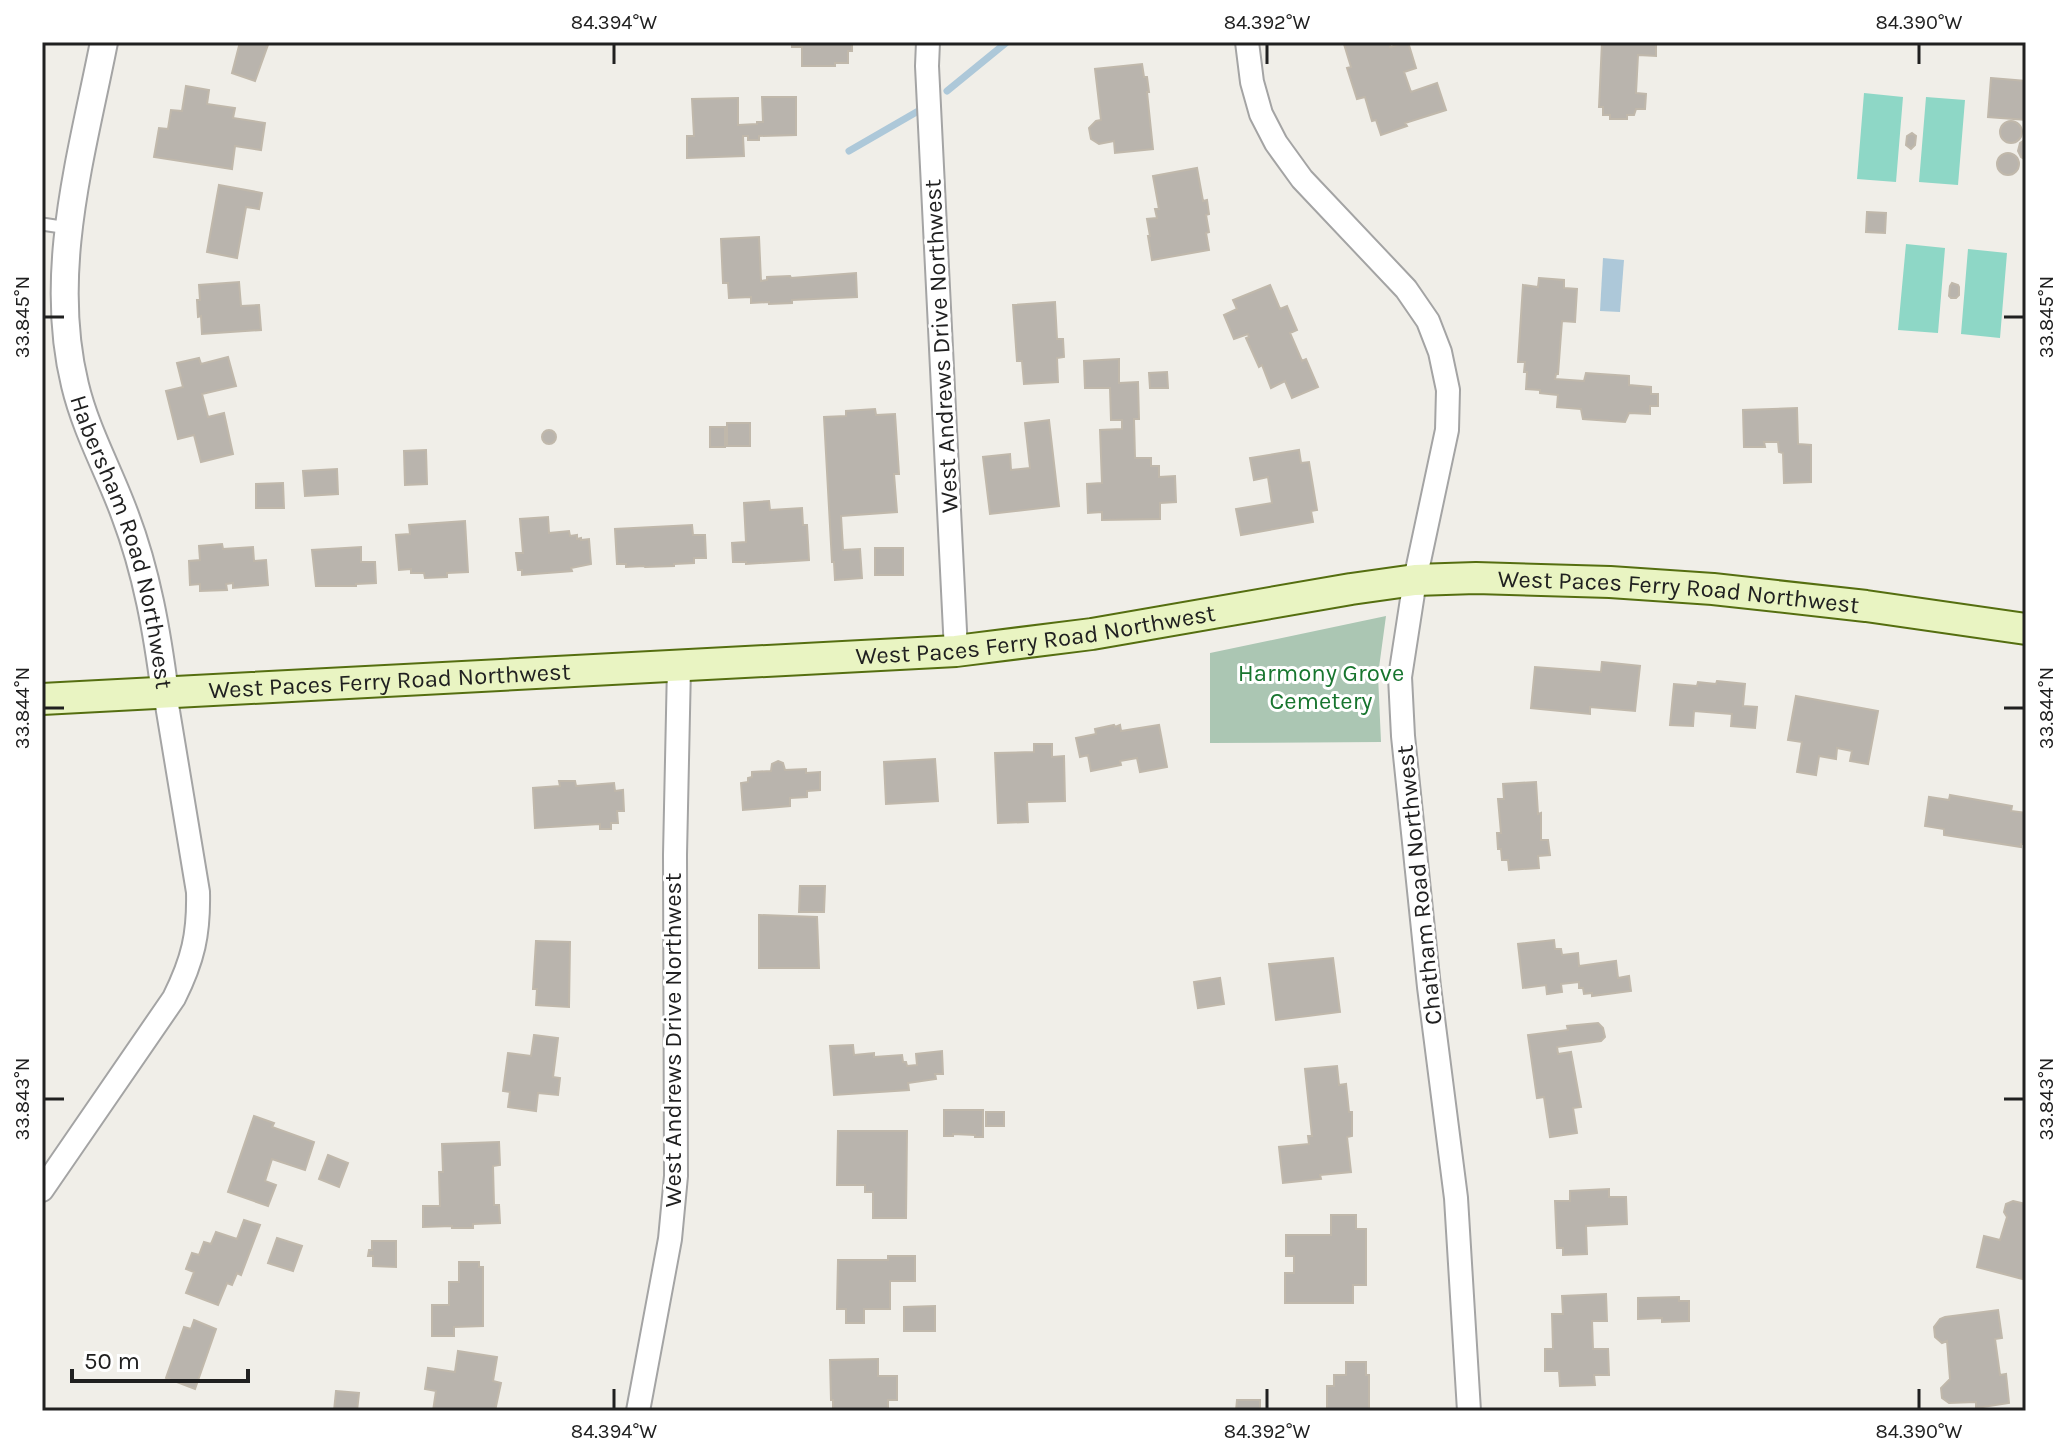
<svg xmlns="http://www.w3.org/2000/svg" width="2068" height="1453" font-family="Karla,sans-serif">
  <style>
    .cemetery { fill: #abc6b3 }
    .pitch { fill: #8ed7c6 }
    .water { fill: #adc8d9 }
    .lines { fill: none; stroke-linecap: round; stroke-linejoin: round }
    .stream { stroke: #adc8d9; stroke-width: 7 }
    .building { fill: #b9b4ad; stroke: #c0b8ab; stroke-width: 2 }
    .service-casing { stroke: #a4a4a4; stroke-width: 15 }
    .minor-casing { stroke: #a4a4a4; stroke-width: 26 }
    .tertiary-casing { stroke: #a4a4a4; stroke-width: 30 }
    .secondary-casing { stroke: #556e10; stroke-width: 34 }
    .service { stroke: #fff; stroke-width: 11 }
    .minor { stroke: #fff; stroke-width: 22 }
    .tertiary { stroke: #fff; stroke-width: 26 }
    .secondary { stroke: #e9f4c2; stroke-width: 30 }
    .ticks { fill: none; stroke: #202020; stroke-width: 3 }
    .labels { text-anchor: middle; stroke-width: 6; stroke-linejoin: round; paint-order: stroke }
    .street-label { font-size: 24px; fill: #202020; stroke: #fff }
    .park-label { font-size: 24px; fill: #17752e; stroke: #fff }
    .neatline { fill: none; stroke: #202020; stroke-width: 3 }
    .ticks-label { font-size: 20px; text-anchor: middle; fill: #202020 }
  </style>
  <rect width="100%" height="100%" fill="#f0eee8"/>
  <path class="cemetery" d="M1386,616L1378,675L1381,742L1210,743V653Z"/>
  <path class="pitch" d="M1864,93L1903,97L1896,182L1857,179Z
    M1926,97L1965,100L1958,185L1919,182Z
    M1906,244L1945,248L1938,333L1898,330Z
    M1968,249L2007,253L2000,338L1961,334Z"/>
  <path class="water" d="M1603,258L1624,260L1620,312L1600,311Z"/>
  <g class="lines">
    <path class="stream" d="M947,91L1007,42
      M849,151L920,110"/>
  </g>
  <path class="building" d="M240,42H269L255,81L232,73Z
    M792,42H852V51H848V63H835V66H802V47H792Z
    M1389,42L1390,47L1408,42L1416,68L1404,72L1411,92L1437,83L1446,110L1405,123L1407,126L1381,135L1376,120L1372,121L1365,97L1357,99L1347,68L1351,67L1344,44L1349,42Z
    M1602,42H1656V56L1638,55L1636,93L1646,94L1645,109H1636L1634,115H1627V119H1610V115H1603V107H1599Z
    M1142,64L1144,77H1147L1149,92H1147L1153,149L1115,153L1114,141L1099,144L1091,139L1089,128L1096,121L1101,120L1095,69Z
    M1991,78L2026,81V120L1988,117Z
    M186,86L209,90L207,104L235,108L233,118L265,123L261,150L235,146L232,169L154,157L159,128L168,129L171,110L182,111Z
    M762,97H796V135L759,136V140H748V136H743L744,156L687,158V136H694L692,99L738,98V125L757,124V122H763Z
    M2000 132a11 11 0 1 1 22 0a11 11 0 1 1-22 0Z
    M1912,133L1916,136L1915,145L1911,149L1906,145L1907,136Z
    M2026,139V160L2021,157L2018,151L2020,143Z
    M1997 164a11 11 0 1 1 22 0a11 11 0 1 1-22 0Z
    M1197,168L1203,201L1207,200L1209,214L1206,215L1209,232L1206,233L1209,250L1152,260L1148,236H1150L1147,219L1157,218L1155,209H1159L1153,176Z
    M219,185L262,193L259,209L246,207L237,258L207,252Z
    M1867,212L1886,213L1885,233L1866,232Z
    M759,237L761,281L767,280V277L790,276L791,278L856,273L857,297L792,300V303L769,304V302L751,303V297L729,298L728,283H723L721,239Z
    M1539,278L1564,280V288L1577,289L1575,322L1562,321L1558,374H1556L1555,379L1584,381L1586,373L1629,376V385L1651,387V394H1658V406H1650V414L1629,413L1625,422L1583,419L1581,409L1557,407L1558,395L1540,393V390L1526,389L1527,372H1524L1525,362H1518L1523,285L1538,287Z
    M239,282L241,306L259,305L261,330L202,334L201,316L198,317L197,300H200L199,285Z
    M1952,283L1958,285L1959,287V295L1956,298H1951L1949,296L1950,286Z
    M1270,285L1280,309L1287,306L1297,330L1290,333L1302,361L1306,359L1318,387L1292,398L1285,381L1271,388L1262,365L1259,367L1246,338L1249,337L1248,334L1234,339L1224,315L1237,309L1233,300Z
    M1055,302L1057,339H1063L1064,357L1057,358L1058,382L1024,384L1022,361H1017L1013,305Z
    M228,357L236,386L202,394L208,417L224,413L233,454L201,462L194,435L178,439L166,391L183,387L177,363L199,358L201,364Z
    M1119,359V383L1138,382L1139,419H1134L1135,458H1151V466H1159V477L1175,476L1176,502L1160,503V519L1102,520V512L1088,513L1087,484L1102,483L1100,430L1122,429V420H1111L1110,388H1085L1084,361Z
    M1167,372L1168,388H1150L1149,373Z
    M1797,408L1798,444L1811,445V482L1784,483L1783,453L1779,452L1778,442H1764L1765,447H1744L1743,410Z
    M875,409L876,415L895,414L899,474H894L897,512L841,516L843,550L860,549L862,578L835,580L834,562H832L824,417L846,416V411Z
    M1049,420L1059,506L990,514L983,457L1010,454L1011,470L1030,468L1025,423Z
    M727,423H750V446H727Z
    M710,427H725V447H710Z
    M542 437a7 7 0 1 1 14 0a7 7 0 1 1-14 0Z
    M426,450L427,484L405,485L404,451Z
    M1299,450L1301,463L1309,462L1317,510L1311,511L1313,522L1241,535L1236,509L1272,503L1268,477L1254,480L1250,458Z
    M337,469L338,494L305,496L303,471Z
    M283,483L284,508H256V484Z
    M769,501L770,510L802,508L803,525H807L809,560L746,564V562H733L732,543L746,542L744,503Z
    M548,517L549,533L569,531L570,536L577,535V539L581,538V540L589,539L591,564L571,568L572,571L522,575V570H518L516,553H523L520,519Z
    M465,521L468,572L447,573V577L425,578L424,573H411V569L399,570L396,535L410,534L409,525Z
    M692,525L693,535H705L706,558H694V563L674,564V566L645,567L644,566L626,567V564H617L615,529Z
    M222,544L223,549L253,547L254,561L266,560L268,585L233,588V583L226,584L227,590L200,591V584L190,585L189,561L200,560L199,546Z
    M361,547V562H375L376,583L356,584V586H316L312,550Z
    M875,548H903V575H875Z
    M1602,662L1640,666L1635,711L1590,707V714L1531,708L1535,667L1601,672Z
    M1717,681L1745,684L1743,706L1757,707L1755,728L1731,726L1732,714L1694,711L1693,726L1670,725L1674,684L1697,686L1698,682L1716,684Z
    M1796,696L1878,711L1868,764L1850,761L1852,751L1837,748L1836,759L1819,756L1816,775L1797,772L1802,742L1788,740Z
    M1114,725L1115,727L1120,725L1121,731L1159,725L1167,767L1140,772L1137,758L1120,761L1121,765L1091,771L1088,755L1080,757L1076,738L1096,734L1095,729Z
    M1034,744H1052V757L1064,756L1065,801L1027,802L1028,822L998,823L995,753L1034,752Z
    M935,759L938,801L886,804L884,762Z
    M778,761L783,763L785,770L806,769V773L820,772V790L807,791V797L790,798V806L743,810L741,783L748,782V778L752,777V772L771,771L772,764Z
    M559,781H575L576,786L614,783L615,791L623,790L624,811H617L618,823H611V829H600V824L535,828L533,788L560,786Z
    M1536,782L1538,814L1541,813V840H1548L1550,855L1538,856L1539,868L1509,870L1508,860H1502L1501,849H1498L1497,833H1501L1498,799H1504L1503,784Z
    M1950,795L2012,806L2011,811L2026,813V844H2021V847L1944,835V829L1925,826L1929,797L1949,800Z
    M800,886H825L824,912H799Z
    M759,915L817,917L819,968H759Z
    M1554,940L1555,949H1561L1562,955L1578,953L1579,966L1616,961L1618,978L1629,976L1631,991L1592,996V993L1584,994L1583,988H1579V982L1561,984L1562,992L1547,994L1546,985L1523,988L1518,944Z
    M536,941L570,942L569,1007L536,1005L537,989H533Z
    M1333,958L1340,1012L1276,1020L1269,964Z
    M1220,978L1224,1004L1198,1008L1194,982Z
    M1598,1023L1603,1028L1605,1037L1601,1041L1557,1047L1558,1054L1571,1052L1581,1107L1573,1108L1577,1133L1550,1137L1544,1097L1537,1098L1528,1035L1568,1030L1567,1026Z
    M534,1035L558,1038L553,1077L560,1078L558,1095L538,1093L536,1111L508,1107L510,1092L503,1091L508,1053L531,1056Z
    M853,1045L854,1055L874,1053V1057L902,1055L903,1062H906L907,1066L917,1065L916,1054L942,1051L943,1074H935L936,1079L908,1083L909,1090L834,1095L830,1046Z
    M1337,1066L1339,1085L1346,1084L1349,1112H1352V1136L1347,1137L1351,1172L1320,1175L1321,1179L1283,1183L1279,1147L1309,1144L1308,1136H1312L1305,1069Z
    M944,1110H983V1137H975V1135L953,1134V1136H944Z
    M986,1112H1004V1126H986Z
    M254,1116L274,1123L272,1127L314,1142L305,1170L272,1159L265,1181L276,1185L268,1206L228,1192Z
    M838,1131H907L906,1218H873V1192H865V1185H837Z
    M499,1142L500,1165L493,1166L494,1205H499L500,1223L473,1224V1228H452V1226L423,1227V1206H440L439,1172H443L442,1144Z
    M328,1155L348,1163L339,1187L319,1179Z
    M1609,1189V1197H1626L1627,1224L1586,1226L1587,1254L1563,1255V1248H1557L1555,1201H1570V1191Z
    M2013,1201L2026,1204V1280L1977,1267L1984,1236L2000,1240L2007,1217L2004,1212L2006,1204Z
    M1331,1215H1356V1229H1366V1285H1353V1303H1285V1273H1294V1256H1286V1235H1331Z
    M244,1220L260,1225L241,1275L237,1273L232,1285L227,1283L218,1305L186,1293L194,1272L186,1269L192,1253L199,1255L204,1242L211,1244L216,1232L237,1239Z
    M277,1238L302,1246L293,1271L268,1263Z
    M372,1241H396V1267L373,1266V1256H368L369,1250H372Z
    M888,1256H915V1281H890V1309H864V1323H846V1309H837L838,1260H888Z
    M459,1262H479V1267H483V1326L454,1327V1336H432V1305H449V1282H459Z
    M1606,1294L1607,1321H1592L1593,1349H1608L1609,1375H1594L1595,1385L1560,1386L1559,1371H1545V1349H1553L1552,1314H1563L1562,1296Z
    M1679,1297V1301H1689V1321L1662,1322V1318L1638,1319V1298Z
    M935,1306V1331H904V1307Z
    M1998,1310L2002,1338L1995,1339L2000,1375L2006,1374L2009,1403L1976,1408V1402L1949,1403L1942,1398L1941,1388L1950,1379L1947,1341L1942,1343L1935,1337L1934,1327L1940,1319L1945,1317Z
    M194,1320L216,1329L195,1389L166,1378L184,1327L191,1329Z
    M458,1351L497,1357L493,1381L501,1383L495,1411H433L436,1391L425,1389L428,1368L455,1372Z
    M878,1359V1376H897V1400H888V1411H833V1400H831L830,1360Z
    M1346,1362H1366V1375H1369V1411H1327V1386H1334V1375H1346Z
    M336,1391L359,1393L357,1411H334Z
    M1237,1400H1260V1411H1236Z"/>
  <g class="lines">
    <g class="service-casing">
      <path id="service" d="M42,224L68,228"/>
    </g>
    <g class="minor-casing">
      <path id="minor" d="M928,42L927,66L956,651
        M1247,42L1252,82L1261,114L1276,143L1302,179L1406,289L1428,321L1440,352L1448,390L1447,430L1415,580L1400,677L1403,736L1429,987L1456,1198L1469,1411
        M42,1190L174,998C193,960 199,934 198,892L165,693
        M638,1411L670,1239L676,1176L675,855L679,666"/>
    </g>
    <g class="tertiary-casing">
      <g id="tertiary">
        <path id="s1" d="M104,42C82,154 47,271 75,385C86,431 109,471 125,515C147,573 157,632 165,693"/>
      </g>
    </g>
    <g class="secondary-casing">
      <g id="secondary">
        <path id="s2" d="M42,699L956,651L1092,634L1351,589L1415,580L1476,578L1610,582L1713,589L1866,606L2026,629"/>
      </g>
    </g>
    <use href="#service" class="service"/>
    <use href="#minor" class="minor"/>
    <use href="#tertiary" class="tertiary"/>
    <use href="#secondary" class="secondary"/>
  </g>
  <path class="ticks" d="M614,44V64M1267,44V64M1919,44V64M44,317H64M2004,317H2024M44,708H64M2004,708H2024M44,1099H64M2004,1099H2024M614,1389V1409M1267,1389V1409M1919,1389V1409"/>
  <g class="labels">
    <g class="street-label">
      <text transform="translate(941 346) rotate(-93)" y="8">West Andrews Drive Northwest</text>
      <text dy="8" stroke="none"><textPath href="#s1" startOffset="512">Habersham Road Northwest</textPath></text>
      <text dy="8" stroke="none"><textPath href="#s2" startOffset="1644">West Paces Ferry Road Northwest</textPath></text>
      <text dy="8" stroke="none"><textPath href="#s2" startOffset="996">West Paces Ferry Road Northwest</textPath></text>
      <text dy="8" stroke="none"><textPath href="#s2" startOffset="348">West Paces Ferry Road Northwest</textPath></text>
      <text transform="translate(1419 885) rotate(-96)" y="8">Chatham Road Northwest</text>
      <text transform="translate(673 1040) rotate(-90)" y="8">West Andrews Drive Northwest</text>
    </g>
    <g class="park-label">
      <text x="1321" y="681">Harmony Grove<tspan x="1321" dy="28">Cemetery</tspan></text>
    </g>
  </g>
  <rect width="2068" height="1453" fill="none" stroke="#ffffff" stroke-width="88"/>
  <path d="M72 1369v12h176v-12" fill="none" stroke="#202020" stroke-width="4"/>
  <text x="84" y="1369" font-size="24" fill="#202020" stroke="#ffffff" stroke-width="6" paint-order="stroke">50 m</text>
  <rect x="44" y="44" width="1980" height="1365" class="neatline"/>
  <g class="ticks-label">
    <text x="614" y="29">84.394°W</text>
    <text x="1267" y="29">84.392°W</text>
    <text x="1919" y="29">84.390°W</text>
    <text transform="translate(22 317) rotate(-90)" y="7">33.845°N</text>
    <text transform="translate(2046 317) rotate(-90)" y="7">33.845°N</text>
    <text transform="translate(22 708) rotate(-90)" y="7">33.844°N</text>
    <text transform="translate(2046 708) rotate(-90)" y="7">33.844°N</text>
    <text transform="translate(22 1099) rotate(-90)" y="7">33.843°N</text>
    <text transform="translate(2046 1099) rotate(-90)" y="7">33.843°N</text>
    <text x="614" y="1438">84.394°W</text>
    <text x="1267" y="1438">84.392°W</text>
    <text x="1919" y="1438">84.390°W</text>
  </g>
</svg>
